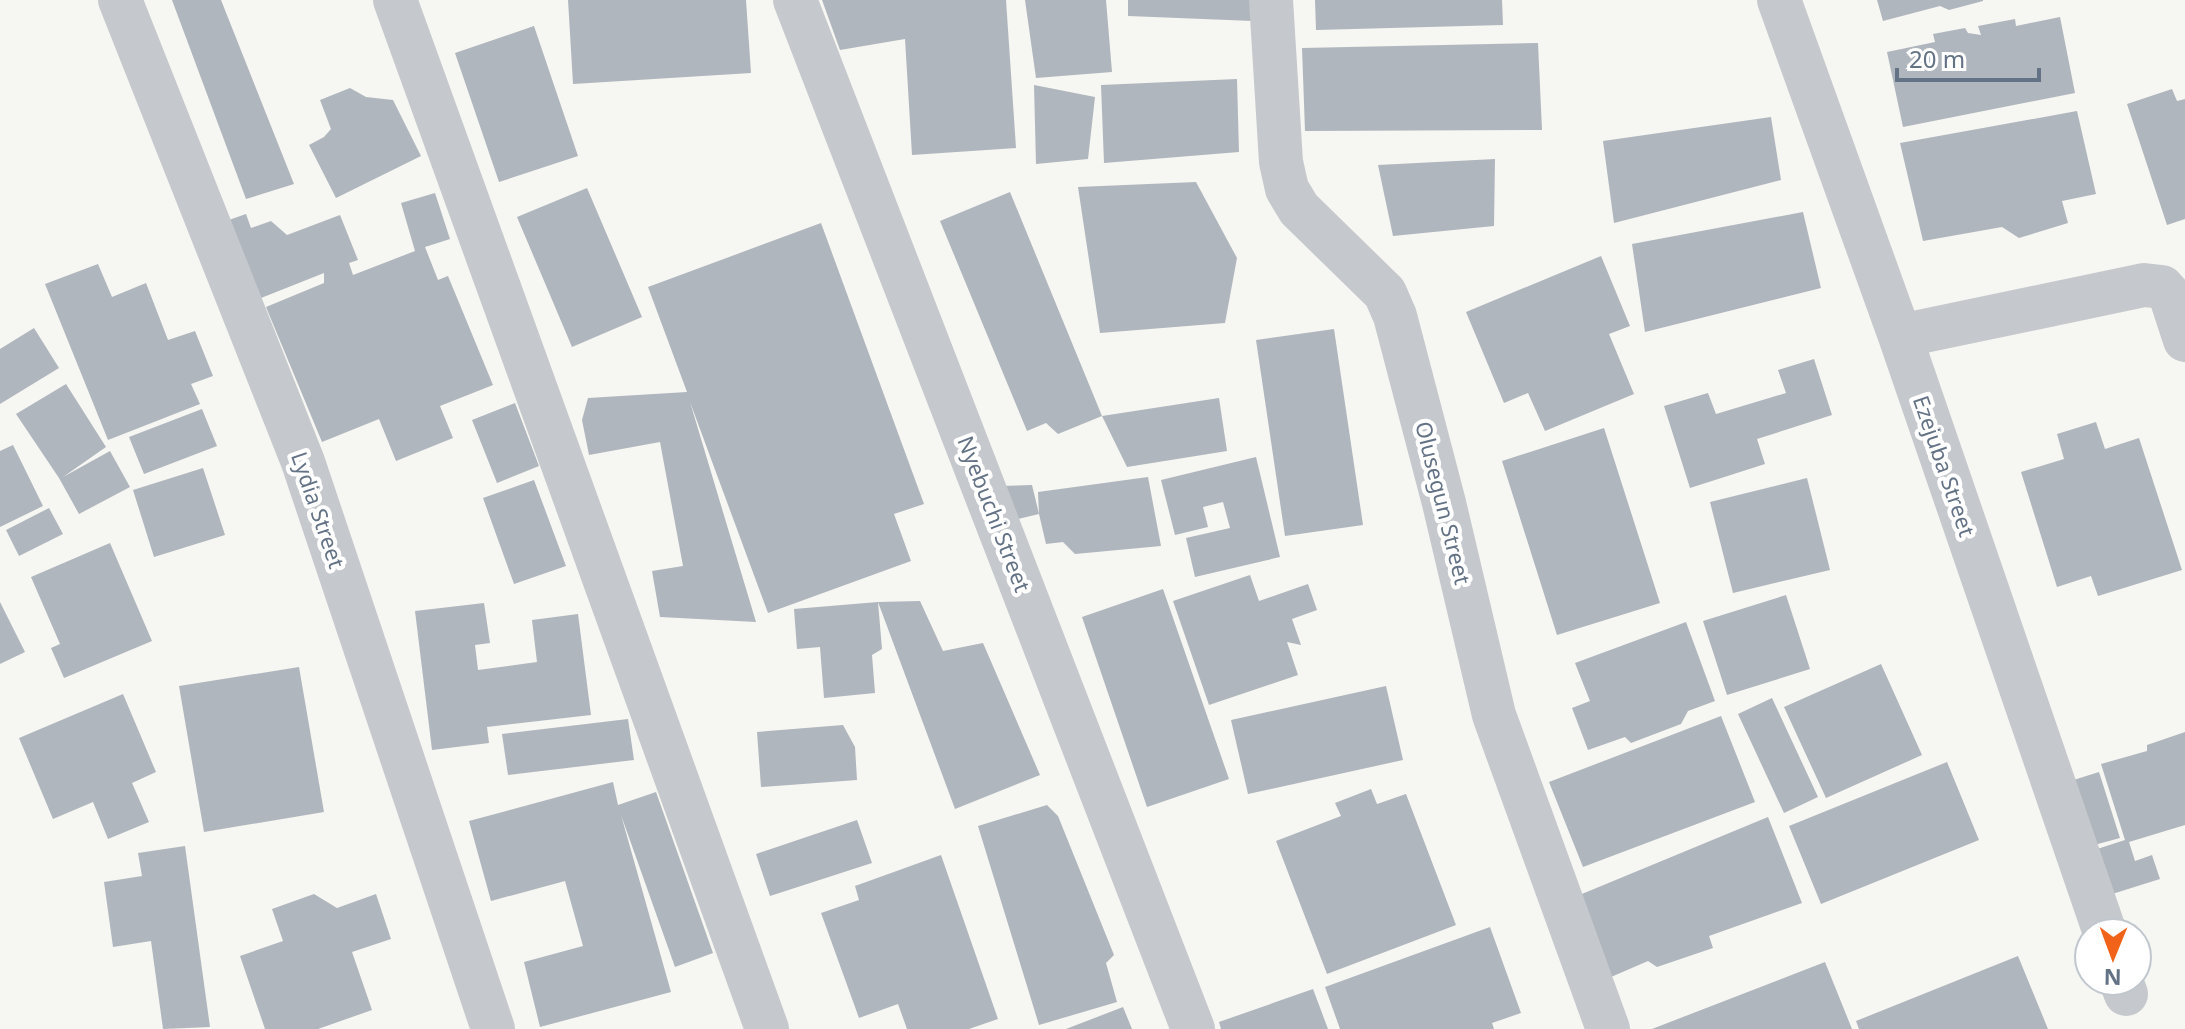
<svg xmlns="http://www.w3.org/2000/svg" width="2185" height="1029" font-family="'Noto Sans',sans-serif">
  <style>
    .building { fill: #b0b6bd }
    .lines { fill: none; stroke-linecap: round; stroke-linejoin: round }
    .minor { stroke: #c5c8cc; stroke-width: 44 }
    .labels { text-anchor: middle; stroke-width: 8; stroke-linejoin: round; paint-order: stroke }
    .street-label { font-size: 22px; fill: #637285; stroke: #fff }
  </style>
  <rect width="100%" height="100%" fill="#f6f6f2"/>
  <path class="building" d="M172,0H221L294,184L246,199Z
    M568,0H746L751,73L573,84Z
    M822,0H1006L1016,148L912,155L905,39L840,50Z
    M1025,0H1106L1112,72L1036,78Z
    M1128,0H1252L1253,21L1128,16Z
    M1315,0H1502L1503,25L1316,30Z
    M1877,0H1983V1L1949,10L1940,6L1883,21Z
    M2060,17L2075,93L1903,127L1887,52L1935,42L1933,34L1965,28L1968,33L1981,35L1978,26L2015,19L2016,26Z
    M534,26L578,156L499,182L455,53Z
    M1538,43L1542,130L1305,131L1302,48Z
    M1237,79L1239,152L1104,163L1101,85Z
    M1034,85L1095,97L1088,159L1036,164Z
    M350,88L366,97L393,100L421,156L336,198L309,145L324,137L331,129L320,100Z
    M2172,89L2177,101L2185,99V219L2167,225L2127,104Z
    M2077,111L2096,194L2062,201L2068,223L2019,238L2002,227L1923,241L1900,143Z
    M1771,117L1781,180L1614,223L1603,141Z
    M1495,159L1494,226L1393,236L1378,165Z
    M1196,182L1237,258L1225,323L1100,333L1078,187Z
    M587,188L642,317L572,347L517,217Z
    M1010,192L1102,416L1219,398L1227,451L1127,467L1102,416L1058,434L1046,423L1027,431L940,221Z
    M435,193L450,239L425,247L438,280L448,276L493,385L440,406L453,438L396,461L379,419L322,442L266,307L324,283V273L256,300L226,221L246,214L251,228L271,221L287,235L340,215L358,260L349,263L353,275L415,251L401,203Z
    M1803,212L1821,288L1645,332L1632,244Z
    M821,223L924,504L894,514L911,561L768,613L690,402L756,622L660,617L652,571L683,566L660,442L589,455L582,420L588,398L687,392L648,287Z
    M1601,256L1630,326L1609,334L1634,394L1545,431L1528,393L1504,403L1466,312Z
    M98,264L112,297L146,283L168,340L195,331L213,376L191,384L200,404L108,440L45,284Z
    M34,328L59,368L0,404V349Z
    M1334,329L1363,525L1285,536L1256,340Z
    M1814,359L1832,415L1757,439L1765,464L1690,488L1664,406L1708,393L1716,414L1786,393L1778,370Z
    M66,384L106,447L63,477L110,451L130,487L79,514L59,478L16,414Z
    M515,403L539,466L497,483L472,420Z
    M202,409L217,446L144,474L129,437Z
    M2096,422L2105,449L2139,438L2182,570L2098,596L2091,576L2057,587L2021,472L2064,459L2057,434Z
    M1604,428L1660,603L1557,635L1502,461Z
    M13,445L43,506L0,527V451Z
    M1256,457L1280,557L1195,577L1186,538L1230,528L1223,502L1203,507L1208,527L1175,535L1161,480Z
    M203,468L225,535L154,557L133,490Z
    M1148,477L1161,546L1075,554L1063,542L1046,544L1039,514L1038,492Z
    M1807,478L1830,570L1733,593L1710,502Z
    M534,480L566,566L514,584L483,498Z
    M1032,485L1039,514L1010,521L1001,486Z
    M49,508L63,534L19,556L6,530Z
    M110,543L152,641L64,678L51,648L60,644L31,577Z
    M1250,575L1259,601L1308,584L1317,610L1292,619L1301,645L1287,642L1298,675L1209,705L1173,601Z
    M1163,589L1229,779L1147,807L1082,617Z
    M1786,595L1810,669L1727,695L1703,621Z
    M920,601L943,651L983,643L1040,775L955,809L878,602L882,649L872,655L875,693L824,698L820,647L797,649L794,609L878,602Z
    M0,602L25,652L0,664Z
    M484,603L490,643L475,645L478,670L537,662L532,620L578,614L591,715L487,727L489,743L432,750L415,611Z
    M1686,622L1715,701L1688,711L1681,724L1631,743L1625,737L1588,750L1572,708L1590,701L1575,663Z
    M1881,664L1922,755L1826,798L1784,707Z
    M299,667L324,812L204,832L179,686Z
    M1386,686L1403,760L1248,794L1231,720Z
    M123,694L156,772L132,783L149,822L108,839L93,802L53,819L19,738Z
    M1772,698L1818,797L1784,813L1738,714Z
    M1721,716L1755,802L1583,867L1549,782Z
    M628,719L634,760L508,775L502,734Z
    M843,725L855,747L857,780L761,787L757,732Z
    M2185,732V825L2129,842L2135,861L2152,855L2160,879L2109,895L2094,850L2125,840L2101,764L2147,751V745Z
    M1947,762L1979,840L1821,904L1789,826Z
    M2099,772L2120,838L2087,847L2064,783Z
    M613,782L618,805L656,792L713,953L675,967L621,815L671,992L540,1027L524,962L583,946L565,881L491,901L469,821Z
    M1371,789L1377,804L1406,794L1456,925L1327,974L1276,841L1341,816L1335,803Z
    M1047,805L1058,816L1114,955L1106,963L1117,1002L1039,1025L978,826Z
    M1768,817L1802,903L1709,936L1713,948L1657,967L1648,961L1611,977L1577,896Z
    M857,820L872,863L770,896L756,854Z
    M185,846L210,1027L163,1029L151,941L113,947L104,882L142,876L138,853Z
    M941,855L998,1019L969,1029H907L898,1004L859,1018L821,913L859,900L855,886Z
    M314,894L337,908L376,894L391,939L352,952L372,1010L318,1029H265L240,956L283,941L272,909Z
    M1490,927L1521,1013L1492,1023L1494,1029H1340L1325,987Z
    M2018,956L2048,1029H1859L1856,1021Z
    M1825,962L1852,1029H1652Z
    M1313,989L1328,1029H1221L1219,1022Z
    M1123,1007L1132,1029H1066Z"/>
  <g class="lines">
    <path class="minor" d="M120,0L303,462L493,1029
      M395,0L767,1029
      M795,0L1193,1029
      M1271,0L1281,162L1287,189L1299,209L1385,293L1395,316L1444,503L1494,715L1608,1029
      M1779,0L1900,336L2105,933
      M1900,336L2144,285L2162,287L2171,297L2185,340
      M2121,981L2126,994"/>
  </g>
  <g class="labels">
    <g class="street-label">
      <text transform="translate(1944 466) rotate(71)" y="8">Ezejuba Street</text>
      <text transform="translate(1443 503) rotate(76)" y="8">Olusegun Street</text>
      <text transform="translate(318 510) rotate(71)" y="8">Lydia Street</text>
      <text transform="translate(994 514) rotate(69)" y="8">Nyebuchi Street</text>
    </g>
  </g>
  <g transform="translate(2113 957) rotate(181)"><circle r="38" fill="#ffffff" stroke="#c1c7ce" stroke-width="2"/>
  <path d="M0-6L14 30L0 20L-14 30Z" fill="#f06318"/>
  <text y="-12" font-size="22" font-weight="bold" text-anchor="middle" fill="#637285">N</text>
  </g>
  <path d="M1897 68v12h142v-12" fill="none" stroke="#637285" stroke-width="4"/>
  <text x="1909" y="68" font-size="24" fill="#637285" stroke="#ffffff" stroke-width="6" paint-order="stroke">20 m</text>
</svg>
